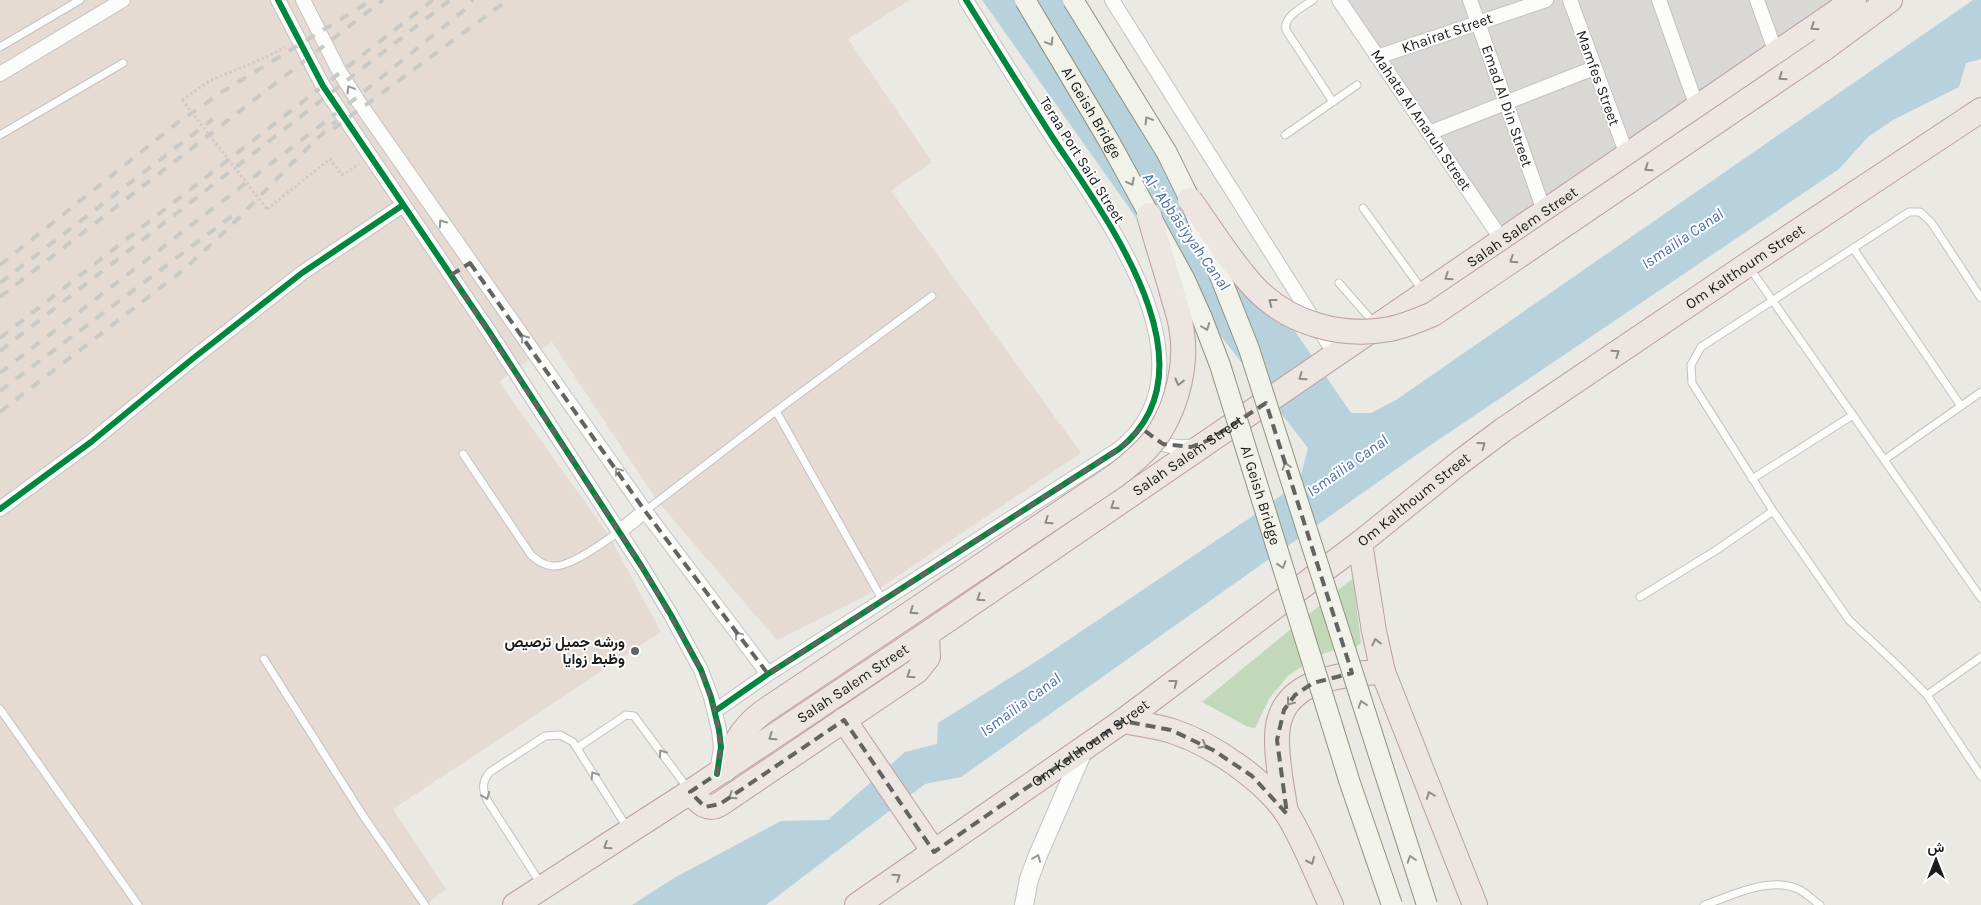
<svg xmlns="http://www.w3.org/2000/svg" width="1981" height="905" font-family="Karla,Vazirmatn,sans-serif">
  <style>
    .residential { fill: #d9d8d5 }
    .military { fill: #e5dbd3 }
    .forest { fill: #c2d9b9 }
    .water { fill: #b7d2dd }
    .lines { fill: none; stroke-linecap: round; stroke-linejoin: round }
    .service-casing { stroke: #c2c2c0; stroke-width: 9 }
    .minor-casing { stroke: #c2c2c0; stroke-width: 16 }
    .tertiary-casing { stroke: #c2c2c0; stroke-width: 20 }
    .trunk-casing { stroke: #be9da3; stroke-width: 26 }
    .path { stroke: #d5c8c5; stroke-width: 3; stroke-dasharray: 2.5 2.5; stroke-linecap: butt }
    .service { stroke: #fcfcfb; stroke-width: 7 }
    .minor { stroke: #fcfcfb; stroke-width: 14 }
    .tertiary { stroke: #fcfcfb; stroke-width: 18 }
    .trunk { stroke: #ece5e0; stroke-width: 24 }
    .rail { stroke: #c9c9c8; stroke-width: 4; stroke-dasharray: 10 10; stroke-linecap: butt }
    .secondary-bridge-casing { stroke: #8f937d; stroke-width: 22; stroke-linecap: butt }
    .trunk-bridge-casing { stroke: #be9da3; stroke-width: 26; stroke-linecap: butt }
    .path-bridge { stroke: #d5c8c5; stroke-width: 3; stroke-dasharray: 2.5 2.5; stroke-linecap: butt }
    .secondary-bridge { stroke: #f1f2e9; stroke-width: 20 }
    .trunk-bridge { stroke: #ece5e0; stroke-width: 24 }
    .cycleway-casing { stroke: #fff; stroke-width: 9 }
    .cycleway { stroke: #00873e; stroke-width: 6 }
    .oneway { stroke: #8e8a87 }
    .oneway2 { stroke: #91918c }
    .oneway3 { stroke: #979796 }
    .marked { fill: none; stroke: #636361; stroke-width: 4; stroke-dasharray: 10 6; stroke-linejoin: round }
    .poi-dot { fill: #636361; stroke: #fff; stroke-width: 2 }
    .labels { text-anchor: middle; stroke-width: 4; stroke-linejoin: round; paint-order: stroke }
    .street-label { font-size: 15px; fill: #1b1b1b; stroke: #fff }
    .poi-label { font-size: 15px; font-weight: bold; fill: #1b1b1b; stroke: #fff; text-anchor: end }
    .water-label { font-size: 16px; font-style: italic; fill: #4a70a8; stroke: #fff }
  </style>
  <rect width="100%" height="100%" fill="#eae9e4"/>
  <path class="residential" d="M1340,0H1852L1502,240Z"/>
  <path class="military" d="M0,0H910L848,39L932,162L891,191L1081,453L877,590L777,640L658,502L552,342L499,382L610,537L661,632L393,809L446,889L426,905H0Z"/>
  <path class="forest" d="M1353,578L1361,643L1356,647L1331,651L1316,657L1288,676L1269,699L1255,728L1248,727L1202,702Z"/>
  <path class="water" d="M982,0H1068L1351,413H1371L1396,400L1973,0H1981V59L1966,63L1959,87L1893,120L1868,137L1839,169L1419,453L961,777L925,784L766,905H632L674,878L781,821L828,820L905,752L937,744L938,723L1040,659L1263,509L1299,482L1308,448L1210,322Z"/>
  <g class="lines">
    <g class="service-casing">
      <path id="service" d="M1313,0C1303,7 1283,16 1286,30L1333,102
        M0,47L80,0
        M0,135L123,63
        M1285,135L1357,85
        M1363,208L1423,291
        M1853,248L1961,406
        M1749,267L1981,598
        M1339,283L1375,324
        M1981,298L1931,222L1920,212H1909L1701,347L1691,365L1692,383L1773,511L1849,620L1895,663L1927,695L1981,776
        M776,411L883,601
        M463,454L531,555C537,560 543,565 552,566C570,568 603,542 619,532
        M1884,460L1981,392
        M1752,479L1853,415
        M645,511L776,411L932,296
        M1640,597L1715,551L1773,511
        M264,659L364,817L425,905
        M1927,695L1981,657
        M0,709L138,905
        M577,748L623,717L626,715L634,716L689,790
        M541,884L487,800C482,789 482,781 490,772L545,736L560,735L573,742L628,829
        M1704,905C1732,896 1768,876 1798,889C1805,892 1813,900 1820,905"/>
    </g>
    <g class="minor-casing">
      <path id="minor" d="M278,0L323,86L488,330L642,567L671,615L701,670L711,697L719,730L721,747L718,766
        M303,0L339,71L358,101L645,511L768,674
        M1112,0L1335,354
        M1339,0L1502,240
        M1470,0L1544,211
        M1570,0L1627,155
        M1659,0L1697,107
        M1757,0L1776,53
        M1377,57L1546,0
        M0,74L123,0
        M1429,133L1594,68
        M1149,436C1163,446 1179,450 1197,445
        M0,509L91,442L191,360L302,273L403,205
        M619,532L645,511
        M715,711L768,674L1119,449C1222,367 1102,213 1051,135C1022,90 994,45 966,0"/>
    </g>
    <g class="tertiary-casing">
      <path id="tertiary" d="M1024,905L1029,879L1038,855L1084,749"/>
    </g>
    <g class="trunk-casing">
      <g id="trunk">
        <path d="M1822,50L1890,0"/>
        <path d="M1360,543L1374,631L1383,672L1475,905"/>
        <path d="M844,720L934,852"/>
        <path d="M1123,721C1139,724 1157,726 1172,731C1212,744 1265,780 1288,815C1305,843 1317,875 1331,905"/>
        <path d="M724,770C734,741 746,722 772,706"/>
        <path d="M690,792C699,802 707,812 720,804L917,671L928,657L927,634"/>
        <path d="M1286,812C1282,788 1277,764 1277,740C1276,680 1338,674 1383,672"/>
        <path id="s1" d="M515,905L690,792L927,634L1854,0"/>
        <path id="s2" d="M857,905L1123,721L1360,543L1459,463L1503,430L1747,265L1981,110"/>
      </g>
    </g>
    <path class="path" d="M182,100L209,81L269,56L285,47
      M267,209L330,159L342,175L359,164"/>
    <use href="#service" class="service"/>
    <use href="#minor" class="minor"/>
    <use href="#tertiary" class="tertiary"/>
    <use href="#trunk" class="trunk"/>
    <path class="rail" d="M333,129L508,0
      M0,265L176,124L222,92L372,0
      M0,283L213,119
      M0,297L383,0
      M0,338L433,0
      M0,351L450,0
      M0,373L356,98L463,11L473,0
      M0,391L236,213
      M0,412L182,271L230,227L297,158L336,121"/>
    <g class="secondary-bridge-casing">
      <g id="secondary-bridge">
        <path id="s3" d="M1025,0L1109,141L1185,280L1202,318L1220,365L1350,783L1392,905"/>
        <path d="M1073,0L1167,153L1190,200L1249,349L1427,905"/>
      </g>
    </g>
    <g class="trunk-bridge-casing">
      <path id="trunk-bridge" d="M1190,200C1211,229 1231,263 1256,289C1290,324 1342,338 1390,329C1405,326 1419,320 1433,314L1822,50
        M772,706L1115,476C1131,464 1148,450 1159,433C1178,403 1188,362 1181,326C1179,314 1174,301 1171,289C1164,265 1156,240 1149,215"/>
    </g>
    <path class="path-bridge" d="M182,100L267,209"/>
    <use href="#secondary-bridge" class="secondary-bridge"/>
    <use href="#trunk-bridge" class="trunk-bridge"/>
    <g class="cycleway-casing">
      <path id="cycleway" d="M278,0L323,86L488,330L642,567L671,615L701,670L711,697L719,730L721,747L717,774
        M0,509L91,442L191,360L302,273L403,205
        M715,711L768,674L1119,449C1222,367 1102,213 1051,135C1022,90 994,45 966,0"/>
    </g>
    <use href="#cycleway" class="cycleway"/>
  </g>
  <defs><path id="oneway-chevron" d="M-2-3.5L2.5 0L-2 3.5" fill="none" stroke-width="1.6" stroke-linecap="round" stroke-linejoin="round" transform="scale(1.25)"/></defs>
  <g class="oneway">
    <use href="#oneway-chevron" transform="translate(1814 27) rotate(146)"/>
    <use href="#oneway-chevron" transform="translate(1782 77) rotate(146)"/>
    <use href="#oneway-chevron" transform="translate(1648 168) rotate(146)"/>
    <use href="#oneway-chevron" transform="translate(1513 260) rotate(146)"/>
    <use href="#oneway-chevron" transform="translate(1448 277) rotate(146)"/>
    <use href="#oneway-chevron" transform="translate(1272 302) rotate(-143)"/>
    <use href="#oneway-chevron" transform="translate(1616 353) rotate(-34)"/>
    <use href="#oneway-chevron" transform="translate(1302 377) rotate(145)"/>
    <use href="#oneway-chevron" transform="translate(1179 382) rotate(104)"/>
    <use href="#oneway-chevron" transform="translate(1482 445) rotate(-36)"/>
    <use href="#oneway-chevron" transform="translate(1114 506) rotate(146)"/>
    <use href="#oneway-chevron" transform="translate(1048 521) rotate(146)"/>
    <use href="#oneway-chevron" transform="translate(980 598) rotate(146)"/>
    <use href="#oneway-chevron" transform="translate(913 611) rotate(146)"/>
    <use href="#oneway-chevron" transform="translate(1376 642) rotate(-103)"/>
    <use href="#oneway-chevron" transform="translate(910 675) rotate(146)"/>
    <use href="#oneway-chevron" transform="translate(1174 683) rotate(-37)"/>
    <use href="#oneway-chevron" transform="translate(1290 702) rotate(127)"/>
    <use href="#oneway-chevron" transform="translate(772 737) rotate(146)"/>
    <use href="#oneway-chevron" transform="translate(1203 745) rotate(29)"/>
    <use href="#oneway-chevron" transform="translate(1430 795) rotate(-111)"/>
    <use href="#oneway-chevron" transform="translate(732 796) rotate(146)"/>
    <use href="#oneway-chevron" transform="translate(607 846) rotate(147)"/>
    <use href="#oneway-chevron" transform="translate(1311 861) rotate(66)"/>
    <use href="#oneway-chevron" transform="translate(897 877) rotate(-34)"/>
  </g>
  <g class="oneway2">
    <use href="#oneway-chevron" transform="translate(1050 42) rotate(59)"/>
    <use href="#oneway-chevron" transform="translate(1148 120) rotate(-121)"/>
    <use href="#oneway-chevron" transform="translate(1131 182) rotate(62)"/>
    <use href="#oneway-chevron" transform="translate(1206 327) rotate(69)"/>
    <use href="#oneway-chevron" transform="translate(1286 466) rotate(-108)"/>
    <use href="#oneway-chevron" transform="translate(1282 565) rotate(73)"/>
    <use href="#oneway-chevron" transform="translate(1362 704) rotate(-108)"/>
    <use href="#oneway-chevron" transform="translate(1411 859) rotate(-108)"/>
  </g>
  <g class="oneway3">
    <use href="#oneway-chevron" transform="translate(350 89) rotate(-121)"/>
    <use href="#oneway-chevron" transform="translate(442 223) rotate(-125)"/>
    <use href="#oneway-chevron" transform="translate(524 338) rotate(-126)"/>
    <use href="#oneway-chevron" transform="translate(618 471) rotate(-125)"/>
    <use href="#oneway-chevron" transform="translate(738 635) rotate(-127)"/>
    <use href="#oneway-chevron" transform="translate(662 753) rotate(-126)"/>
    <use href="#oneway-chevron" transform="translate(594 775) rotate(-122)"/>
    <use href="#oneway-chevron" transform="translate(486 796) rotate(68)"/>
    <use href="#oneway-chevron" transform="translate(1037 858) rotate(-69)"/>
  </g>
  <path class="marked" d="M470,263L645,511L768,674L1119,449L1141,428L1163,444L1191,447L1209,440L1266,403L1352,673L1313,683L1295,695L1284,710L1277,740L1287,814L1252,776L1213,750L1171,730L1123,721L934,852L844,720L720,804L705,807L690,792L717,774L721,747L715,711L701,670L642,567L451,275Z"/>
  <circle class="poi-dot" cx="635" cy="651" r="5"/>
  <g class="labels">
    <g class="street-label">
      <text transform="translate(1447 33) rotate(-19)" y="5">Khairat Street</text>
      <text transform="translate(1598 78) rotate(70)" y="5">Mamfes Street</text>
      <text transform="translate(1507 106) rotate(71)" y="5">Emad Al Din Street</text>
      <text dy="5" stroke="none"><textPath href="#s3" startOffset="131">Al Geish Bridge</textPath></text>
      <text transform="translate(1421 120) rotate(56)" y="5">Mahata Al Anaruh Street</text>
      <text transform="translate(1082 160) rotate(58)" y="5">Teraa Port Said Street</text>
      <text dy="5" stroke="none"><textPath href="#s1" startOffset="1214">Salah Salem Street</textPath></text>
      <text dy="5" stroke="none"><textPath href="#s2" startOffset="1094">Om Kalthoum Street</textPath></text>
      <text dy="5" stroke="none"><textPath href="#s1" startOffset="809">Salah Salem Street</textPath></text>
      <text dy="5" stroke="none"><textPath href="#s3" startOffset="551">Al Geish Bridge</textPath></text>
      <text dy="5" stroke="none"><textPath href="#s2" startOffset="689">Om Kalthoum Street</textPath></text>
      <text dy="5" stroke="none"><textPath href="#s1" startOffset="404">Salah Salem Street</textPath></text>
      <text dy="5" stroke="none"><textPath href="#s2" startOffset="284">Om Kalthoum Street</textPath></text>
    </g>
    <g class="poi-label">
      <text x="625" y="647">ورشه جميل ترصيص<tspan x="625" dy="17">وظبط زوايا</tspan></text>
    </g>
    <g class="water-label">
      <text transform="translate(1187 231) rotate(55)" y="6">Al-ʿAbbāsiyyah Canal</text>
      <text transform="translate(1682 238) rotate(-34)" y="6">Ismaïlia Canal</text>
      <text transform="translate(1347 465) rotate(-35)" y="6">Ismaïlia Canal</text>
      <text transform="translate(1020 704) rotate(-36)" y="6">Ismaïlia Canal</text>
    </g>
  </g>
  <g transform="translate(1936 860)" stroke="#ffffff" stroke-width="4" paint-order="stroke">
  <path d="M0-4L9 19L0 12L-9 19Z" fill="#1b1b1b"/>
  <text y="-8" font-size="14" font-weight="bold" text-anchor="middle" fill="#1b1b1b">ش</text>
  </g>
</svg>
